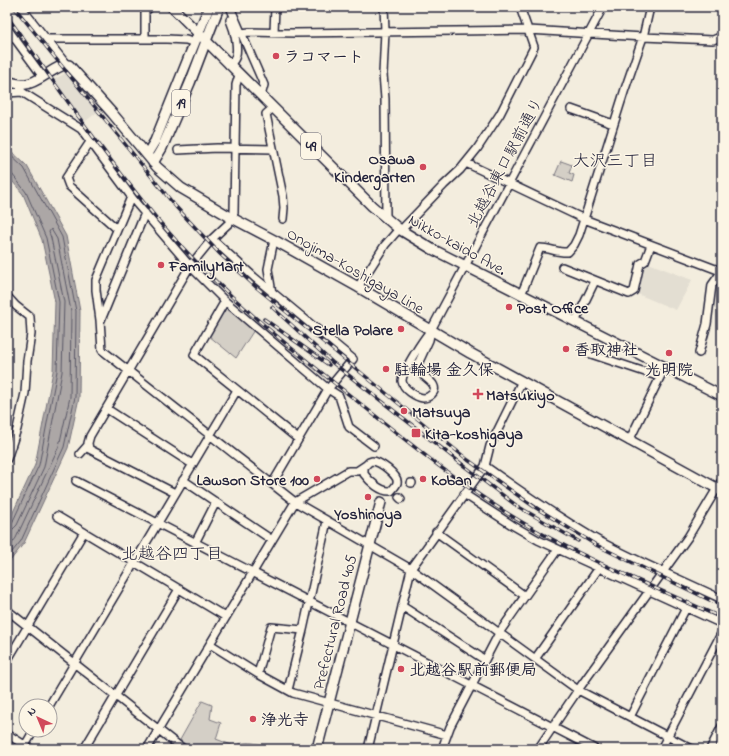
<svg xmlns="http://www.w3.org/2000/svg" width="729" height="756" font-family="'Indie Flower','Klee One',sans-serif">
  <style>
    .built { fill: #e3ded2 }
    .green { fill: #d4cfc6; stroke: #7b7880 }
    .water { fill: #aca7a6; stroke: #75727b }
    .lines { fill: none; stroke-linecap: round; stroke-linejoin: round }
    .shore { stroke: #595766; stroke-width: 1 }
    .minor-casing { stroke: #22223b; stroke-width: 10 }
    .major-casing { stroke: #22223b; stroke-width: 12 }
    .minor { stroke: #fcf5e5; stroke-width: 7 }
    .major { stroke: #fcf5e5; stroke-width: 9 }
    .rail-casing { stroke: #22223b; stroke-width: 3.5 }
    .rail { stroke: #fcf5e5; stroke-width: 2; stroke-dasharray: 6; stroke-linecap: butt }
    .poi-dot { fill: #d1495b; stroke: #fcf5e5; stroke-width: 1.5 }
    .labels { text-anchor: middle; stroke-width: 3; stroke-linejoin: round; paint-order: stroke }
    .shield { fill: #fcf5e5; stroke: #63616e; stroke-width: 1 }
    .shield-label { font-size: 15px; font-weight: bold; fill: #22223b }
    .poi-label { font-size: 16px; font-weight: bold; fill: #22223b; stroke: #fcf5e5; text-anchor: start }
    .street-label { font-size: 16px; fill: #22223b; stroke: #fcf5e5 }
    .neighbourhood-label { font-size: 17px; fill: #22223b; stroke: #fcf5e5 }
  </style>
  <rect width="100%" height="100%" fill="#f3edde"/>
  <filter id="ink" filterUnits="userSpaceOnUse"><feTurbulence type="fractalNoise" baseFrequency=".025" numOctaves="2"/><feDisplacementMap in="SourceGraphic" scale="8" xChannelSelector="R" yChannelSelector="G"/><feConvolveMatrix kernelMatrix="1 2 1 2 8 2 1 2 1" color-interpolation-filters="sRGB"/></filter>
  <g filter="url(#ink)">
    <path class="built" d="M66,73L70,74L100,110L82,124L51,81Z
      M646,262L692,280L676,310L635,293L641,264Z"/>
    <path class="green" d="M561,161L572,165L569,173L574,175L572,182L555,175Z
      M226,307L254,330L236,358L209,336Z
      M202,701L212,705L210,719L221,723L216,739L234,746C248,739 261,745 275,749H192L180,740Z"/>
    <path class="water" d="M7,147L27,166L66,236L80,311L79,398L68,448L24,543L7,565V525L35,465L53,371L55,302L42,240L23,194L7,175Z"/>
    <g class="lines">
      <path class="shore" d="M7,152L24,168L62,237L76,311L75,397L64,447L21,541L7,558
        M7,173L12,174L26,192L46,238L59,302L57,371L39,465L12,523L7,525
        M7,530L13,529L17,525L44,467L62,372L64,302L51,238L49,232L51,229L57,239L71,311L70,397L59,446L16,538L7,550"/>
      <g class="minor-casing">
        <path id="minor" d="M21,7L66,64
          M230,7L264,85L261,96
          M384,7L385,31L383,74L385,99L386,218
          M7,28L43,77
          M274,32L275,7
          M235,34L249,32L295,33L529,30L643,37L713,40L722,36
          M46,39H167L186,40L195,43
          M145,39V12L150,7
          M229,65C231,63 233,62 234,60C240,51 234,29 230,20
          M239,75L236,85L234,213L229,223L212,239L254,277L353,359L328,389L272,484
          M19,84L22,92L81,129L136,203L190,266L225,301L328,389L339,396L349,427L374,446
          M7,93L22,92
          M273,108L266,114L283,196L284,208L283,219
          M571,109L613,124
          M90,142L66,178L69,186L117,229
          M178,150L217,148L273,149
          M466,163L584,219L718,270H722
          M131,197L96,280V290L100,320L102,350L295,502L411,569L578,690L692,749
          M401,230L444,185L460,170L477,149L500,114L534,47L520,7
          M562,267L629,294L634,291L640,264L645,261L651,245
          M358,287L385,245L399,229
          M272,293L268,269L274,240
          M521,295L540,248C550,248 558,253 568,252L574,245L579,235L625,89L643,37L650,7
          M7,296L16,306L30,317L31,334L27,361L25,393L17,429L7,459
          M225,301L194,355L298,439
          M101,320L145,213
          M575,322L595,281
          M431,330L429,340L418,364C418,368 418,370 421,373C426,379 440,385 432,394C429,397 426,398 423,398C416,397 403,389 402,381C402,371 424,338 431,330L603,7
          M585,352L660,377
          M699,353L707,324L712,285L722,271
          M107,409L192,464
          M629,441L665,367
          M80,454L88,445
          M372,461C379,461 399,475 397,483C396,486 393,489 391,491C381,492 370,482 364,474V467L369,462Z
          M485,466C520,491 555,515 592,537C615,550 639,561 663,572
          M183,480L272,540
          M76,481L595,749
          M411,483H412
          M175,493L89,449L88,443L90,436L190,266L212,239
          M464,494L512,525L538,540L722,624
          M399,497L401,499
          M57,516L226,617
          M436,532L525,596
          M195,543L216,502
          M663,572L722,599
          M402,606L485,660
          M7,610L183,749
          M210,644L258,674L293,693L447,735
          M535,659L599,568
          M7,661L84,532
          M258,674L271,627L303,630
          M288,690L303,630L327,521
          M49,706L237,390
          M630,717L686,608
          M7,734L31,749
          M23,749L34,730
          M84,749L179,589
          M147,749L295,502L348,471H357L366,465
          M368,749L411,569L485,466L490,446L522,381
          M442,749L450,727L499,633L558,549
          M538,749L578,690L688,537L722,480
          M661,749L722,632
          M710,749L722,726"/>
      </g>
      <g class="major-casing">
        <path id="major" d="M172,7L372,206L399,229L432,249L722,396
          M7,81C13,83 20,85 26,84C39,83 59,62 69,65L112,113L157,167L181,188L232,218L274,240L358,287L470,353L722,491
          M147,154L155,141L209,7
          M153,163L162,148L190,83L219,7
          M317,749L381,502"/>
      </g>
      <use href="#minor" class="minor"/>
      <use href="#major" class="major"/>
      <g class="rail-casing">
        <path id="rail" d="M14,7L176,207L220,254L256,287L468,460L533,506L596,545L722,606
          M7,16C56,85 104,155 158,220C218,291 290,348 362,405C413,446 464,488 520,521C583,559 655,587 722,618
          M272,307L333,363L463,465L517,506L578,541
          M264,319L329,365"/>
      </g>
      <use href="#rail" class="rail"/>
    </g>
  </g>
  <g class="poi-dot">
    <circle cx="276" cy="56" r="4"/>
    <circle cx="423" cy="167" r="4"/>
    <circle cx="161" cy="265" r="4"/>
    <circle cx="509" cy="307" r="4"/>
    <circle cx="401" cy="329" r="4"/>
    <circle cx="566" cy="349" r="4"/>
    <circle cx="669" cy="353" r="4"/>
    <circle cx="386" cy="369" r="4"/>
    <path d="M476 388h4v4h4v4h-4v4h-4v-4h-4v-4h4z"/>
    <circle cx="404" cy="411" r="4"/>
    <rect x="411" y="428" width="10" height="10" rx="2"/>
    <circle cx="317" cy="479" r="4"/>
    <circle cx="423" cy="479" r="4"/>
    <circle cx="368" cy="497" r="4"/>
    <circle cx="401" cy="669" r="4"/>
    <circle cx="253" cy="719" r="4"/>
  </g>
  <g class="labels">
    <g class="shield">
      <rect x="172" y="90" width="18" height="26" rx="3"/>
      <rect x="301" y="133" width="20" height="26" rx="3"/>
    </g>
    <g class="shield-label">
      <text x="181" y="108">19</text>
      <text x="311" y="151">49</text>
    </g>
    <g class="poi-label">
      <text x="284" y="62">ラコマート</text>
      <text x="415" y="164" text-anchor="end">Osawa<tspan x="415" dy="18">Kindergarten</tspan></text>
      <text x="169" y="271">FamilyMart</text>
      <text x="517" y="313">Post Office</text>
      <text x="393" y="335" text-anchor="end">Stella Polare</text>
      <text x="574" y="355">香取神社</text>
      <text x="394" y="375">駐輪場 金久保</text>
      <text x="669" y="375" text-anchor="middle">光明院</text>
      <text x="486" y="400">Matsukiyo</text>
      <text x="412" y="417">Matsuya</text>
      <text x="425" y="439">Kita-koshigaya</text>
      <text x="309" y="485" text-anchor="end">Lawson Store 100</text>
      <text x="431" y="485">Koban</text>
      <text x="368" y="519" text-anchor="middle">Yoshinoya</text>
      <text x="409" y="675">北越谷駅前郵便局</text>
      <text x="261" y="725">浄光寺</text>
    </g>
    <g class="street-label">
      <text transform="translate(504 162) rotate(-62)" y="6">北越谷東口駅前通り</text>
      <text transform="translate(458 244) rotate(29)" y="6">Nikko-kaido Ave.</text>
      <text transform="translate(356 270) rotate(30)" y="6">Onojima-Koshigaya Line</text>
      <text transform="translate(334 622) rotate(-76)" y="6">Prefectural Road 405</text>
    </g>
    <g class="neighbourhood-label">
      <text x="615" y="166">大沢三丁目</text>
      <text x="172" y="559">北越谷四丁目</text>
    </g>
  </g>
  <rect width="729" height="756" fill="none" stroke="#fcf5e5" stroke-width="24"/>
  <rect x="12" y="12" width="705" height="732" fill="none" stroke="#22223b" stroke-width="1.5" filter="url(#ink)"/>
  <g transform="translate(38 718) rotate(316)"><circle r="19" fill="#fcf5e5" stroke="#a5a1a1"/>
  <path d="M0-3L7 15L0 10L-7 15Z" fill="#d1495b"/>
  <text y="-6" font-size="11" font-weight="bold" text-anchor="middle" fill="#22223b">N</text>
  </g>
</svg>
